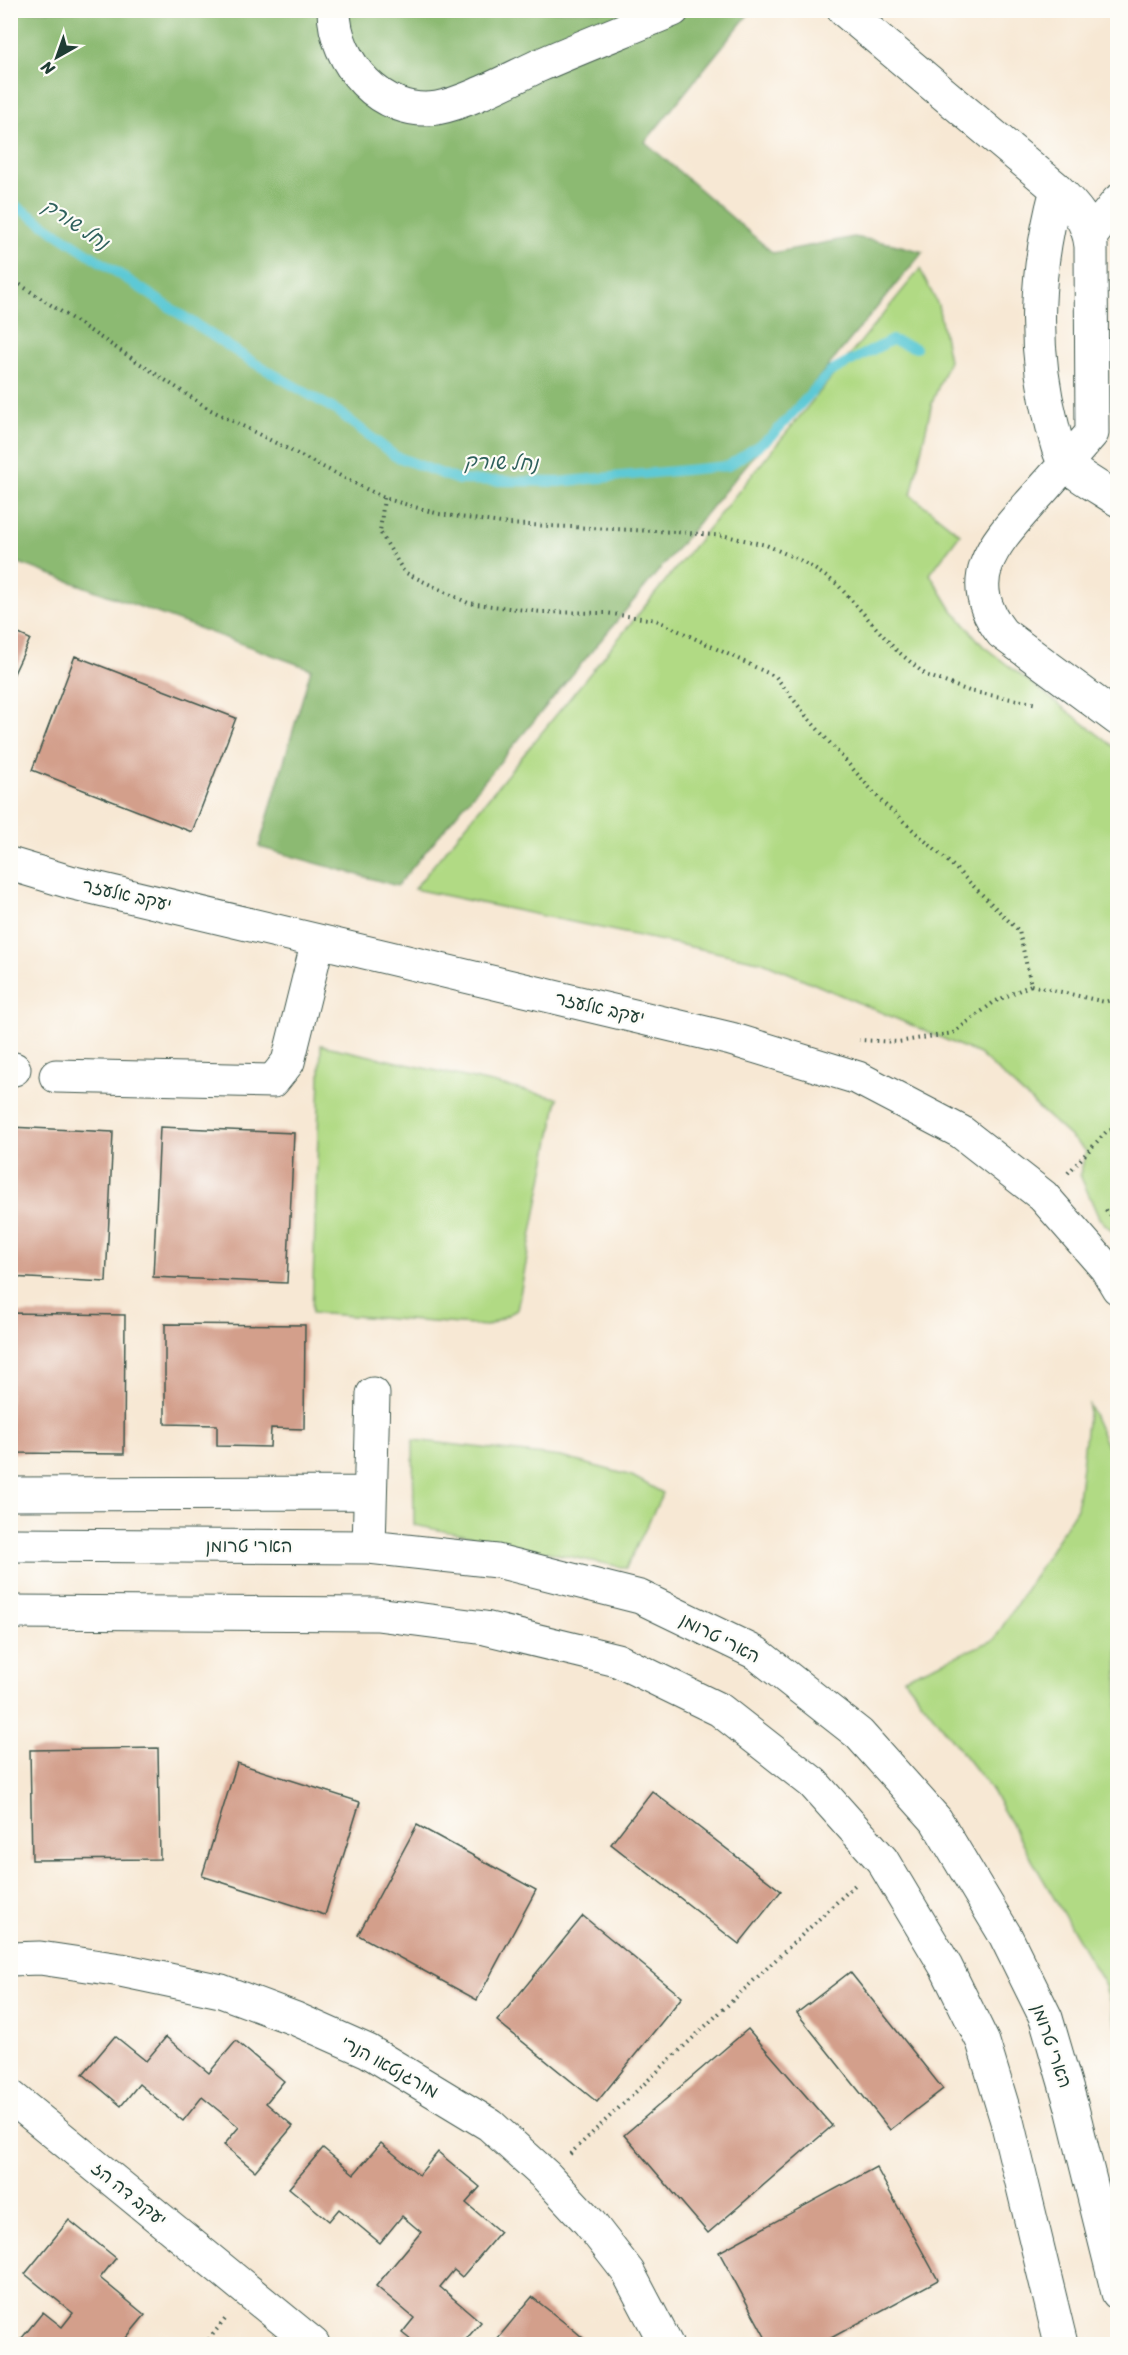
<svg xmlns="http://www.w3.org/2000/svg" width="1128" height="2355" font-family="Sriracha,'Playpen Sans Hebrew',sans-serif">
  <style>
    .green { fill: #b1da84; stroke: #688c5c; stroke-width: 1.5 }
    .forest { fill: #8cba72; stroke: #567c53; stroke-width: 1.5 }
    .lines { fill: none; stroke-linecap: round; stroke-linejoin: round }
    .stream { stroke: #5dc9d5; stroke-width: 10 }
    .building { fill: #d39f8b }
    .minor-casing { stroke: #3f574c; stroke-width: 35 }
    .path { stroke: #3f574c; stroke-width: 4; stroke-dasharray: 1.5 4.5; stroke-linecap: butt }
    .minor { stroke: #fff; stroke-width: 33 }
    .labels { text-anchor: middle; stroke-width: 4.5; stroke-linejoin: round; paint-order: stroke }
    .street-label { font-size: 18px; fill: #1f3d34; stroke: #fdfcf7 }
    .water-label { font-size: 20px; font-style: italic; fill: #2e605c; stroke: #fdfcf7 }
  </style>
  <rect width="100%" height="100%" fill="#fdfcf7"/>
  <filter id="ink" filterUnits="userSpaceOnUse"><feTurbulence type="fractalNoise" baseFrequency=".0167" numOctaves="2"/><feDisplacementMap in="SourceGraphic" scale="12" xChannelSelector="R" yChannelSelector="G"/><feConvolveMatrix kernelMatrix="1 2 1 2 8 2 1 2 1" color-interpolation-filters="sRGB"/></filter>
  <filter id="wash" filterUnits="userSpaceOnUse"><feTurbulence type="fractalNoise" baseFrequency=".008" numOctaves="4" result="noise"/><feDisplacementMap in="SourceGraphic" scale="24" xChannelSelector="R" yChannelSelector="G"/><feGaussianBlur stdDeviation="1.35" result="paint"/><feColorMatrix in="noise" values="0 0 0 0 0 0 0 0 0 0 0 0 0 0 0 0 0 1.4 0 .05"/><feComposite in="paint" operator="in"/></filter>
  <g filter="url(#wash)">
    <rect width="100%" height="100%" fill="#f7e8d4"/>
    <path class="green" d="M920,269L938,305L949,360L932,403L911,495L960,534L930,574L950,607L983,646L1117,749V1236L1099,1218L1080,1175L1086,1151L979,1054L763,962L414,889Z
      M321,1045L558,1098L517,1310L487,1326L312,1313Z
      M1089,1405L1118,1471L1117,2027L1105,1986L992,1791L904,1678L994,1640L1077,1508Z
      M413,1440L561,1457L632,1476L663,1493L626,1568L414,1525Z"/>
    <path class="forest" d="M10,11H751L645,142L773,253L854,237L893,244L923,252L397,886L259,847L311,669L11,560Z"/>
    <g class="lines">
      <path class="stream" d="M10,202L251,361L339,412L395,456L458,480L558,482L728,466L771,437L830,372L892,340L916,348"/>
    </g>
    <g id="blocks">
      <path class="building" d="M10,630L30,639L10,682Z
        M75,656L236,718L192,832L32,770Z
        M10,1127L113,1132L106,1282L10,1277Z
        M160,1127L294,1133L287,1283L153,1277Z
        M10,1313L125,1315L124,1454L10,1453Z
        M165,1324L305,1325L304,1429L271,1428L270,1447L217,1446V1425L165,1424Z
        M158,1748L160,1859L32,1860L30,1750Z
        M237,1763L360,1802L325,1915L202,1876Z
        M652,1791L781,1891L739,1944L611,1844Z
        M417,1825L536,1890L477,2000L358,1935Z
        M583,1916L682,1997L597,2102L497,2021Z
        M850,1972L943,2089L890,2130L797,2013Z
        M748,2029L832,2126L708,2233L624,2135Z
        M115,2036L146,2061L166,2037L209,2073L236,2041L284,2081L266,2103L293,2126L255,2171L224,2145L239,2127L202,2097L183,2121L139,2084L121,2106L83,2074Z
        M381,2143L419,2175L438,2152L480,2187L466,2203L500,2232L462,2277L454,2270L440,2287L481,2322L462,2344H416L402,2333L414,2318L376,2286L421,2232L402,2216L380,2243L339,2209L329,2221L289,2188L323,2148L354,2174Z
        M876,2167L938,2280L820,2344H769L719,2252Z
        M69,2220L116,2258L100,2278L145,2315L121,2344H17L43,2312L62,2327L73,2313L25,2274Z
        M532,2297L575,2331L590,2344H504L497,2339Z"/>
    </g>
  </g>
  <g filter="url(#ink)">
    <use href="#blocks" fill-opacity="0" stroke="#3f574c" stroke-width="1.5"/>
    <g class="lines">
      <g class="minor-casing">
        <path id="minor" d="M334,10C334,62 382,117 437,108C466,103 510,79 538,66C583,46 628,29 673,10
          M844,10L1057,189C1075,207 1088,220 1091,246L1092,433C1073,455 1054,477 1034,499C996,542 959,578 1002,633L1118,719
          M1057,189C1036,268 1031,345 1052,424C1055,436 1058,453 1065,463C1070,471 1108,493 1118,500
          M1090,237L1118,201
          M10,864L70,882L731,1039L858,1078L961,1132L1043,1196L1106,1268L1118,1288
          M10,1069H14
          M56,1076L273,1081L288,1062L318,941
          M10,1494L370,1493
          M10,1545L369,1547L497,1561L640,1597L756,1653L859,1734L936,1820L1005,1935L1046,2018L1071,2104L1118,2293
          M369,1547L373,1394
          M10,1612L377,1614L485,1628L617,1660L720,1710L813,1783L882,1860L946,1967L983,2042L1007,2121L1061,2344
          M10,1959L40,1958L121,1970L221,1991L296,2019L368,2051L490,2125L546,2176L589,2222L628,2272L666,2344
          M10,2096L313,2344"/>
      </g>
      <path class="path" d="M10,278L209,409L384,498L439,514L508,524L675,532L726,536L766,545L804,562L837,584L895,649L926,675L969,691L1038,704
        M384,498L380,532L404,572L468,603L541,612L605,613L656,620L776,677L807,717L883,803L952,865L1019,931L1031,985L994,1002L953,1033L898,1042L859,1040
        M1031,985L1105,1002L1118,998
        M1068,1173L1106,1132L1118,1127
        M1105,1210L1118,1221
        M570,2154L857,1883
        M205,2344L227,2317"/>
      <use href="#minor" class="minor"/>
    </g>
  </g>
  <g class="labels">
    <g class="street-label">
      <text transform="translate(127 895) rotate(13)" y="6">יעקב אלעזר</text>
      <text transform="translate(600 1008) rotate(13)" y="6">יעקב אלעזר</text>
      <text x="249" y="1552">הארי טרומן</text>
      <text transform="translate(720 1638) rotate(27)" y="6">הארי טרומן</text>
      <text transform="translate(1052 2046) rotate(71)" y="6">הארי טרומן</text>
      <text transform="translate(390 2067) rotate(29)" y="6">מורגנטאו הנרי</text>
      <text transform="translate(129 2194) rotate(39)" y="6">יעקב דה הז</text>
    </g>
    <g class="water-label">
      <text transform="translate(76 224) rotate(34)" y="7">נחל שורק</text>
      <text transform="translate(501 462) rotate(2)" y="7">נחל שורק</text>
    </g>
  </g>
  <rect width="1128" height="2355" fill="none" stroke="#fdfcf7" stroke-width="36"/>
  <g transform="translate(57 57) rotate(220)" stroke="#fdfcf7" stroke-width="4.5" paint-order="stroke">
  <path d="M0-4.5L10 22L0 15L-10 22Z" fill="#1f3d34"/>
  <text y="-9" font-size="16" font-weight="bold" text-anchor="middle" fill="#1f3d34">N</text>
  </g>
</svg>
